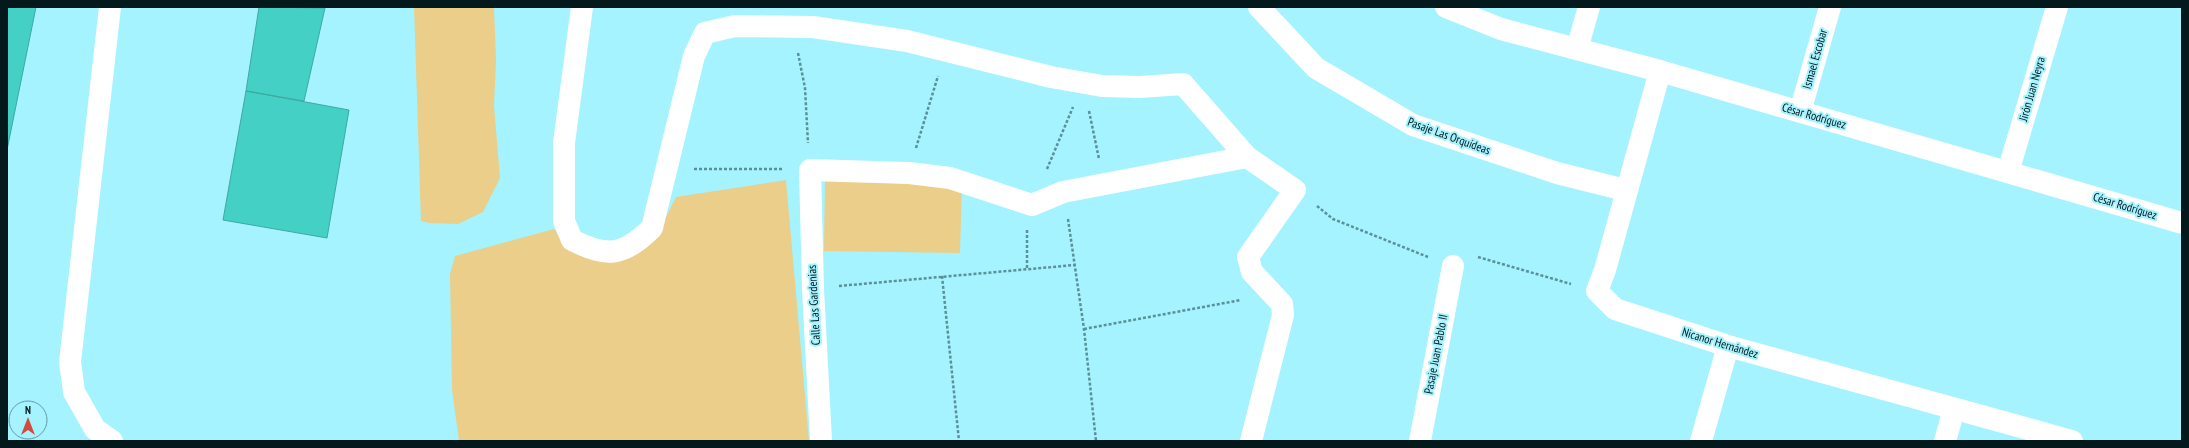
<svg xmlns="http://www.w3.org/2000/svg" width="2189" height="448" font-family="'PT Sans Narrow',sans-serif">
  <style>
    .green { fill: #eace89 }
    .building { fill: #45d0c6; stroke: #3da9a1 }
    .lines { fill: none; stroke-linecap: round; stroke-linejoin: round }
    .path { stroke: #5b9098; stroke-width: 2.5; stroke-dasharray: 3 2; stroke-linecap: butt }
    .minor { stroke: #fff; stroke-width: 22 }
    .labels { text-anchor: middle; stroke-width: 4; stroke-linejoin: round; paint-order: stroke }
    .street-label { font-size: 12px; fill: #03191c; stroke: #a4f3ff }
  </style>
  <rect width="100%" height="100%" fill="#a4f3ff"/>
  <path class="green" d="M414,7H494L496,60L494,106L500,178L483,212L458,224L429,223L421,221Z
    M786,180L809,441H459L452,390L450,274L455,256L554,229L561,239L592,253L663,223L676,197Z
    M825,180L962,182L960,253L824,251Z"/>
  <path class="building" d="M7,7H36L7,150Z
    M259,7L325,8L304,101L246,91Z
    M246,91L349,110L327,238L223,220Z"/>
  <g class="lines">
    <path class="path" d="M798,53L805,88L808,143
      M1089,111L1099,159
      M916,148L938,76
      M694,169H783
      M1047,169L1073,107
      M1317,206L1333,219L1428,257
      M1068,219L1084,329L1096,441
      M1027,230V269
      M1478,257L1571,284
      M942,276L959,441
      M839,286L1075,265
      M1084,329L1241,300"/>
    <path class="minor" d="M110,7L70,362L74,392L95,429L112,441
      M582,7L564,143V221L572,240C608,258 623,256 652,228L694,56L705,33L735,26L813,27L907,41L1051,77L1102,86L1140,87L1183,84L1247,157L1295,190L1248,257L1252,272L1282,304L1283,315L1251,441
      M1259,7L1316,68L1413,125L1557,173L1625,190
      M1446,7L1501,29L1660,71L2182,223
      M1577,49L1589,7
      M1660,71L1605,270L1597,291L1615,309L1728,346L2072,441
      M1800,112L1830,7
      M2008,172L2057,7
      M821,441L813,289L810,170L909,173L950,178L1032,205L1063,192L1247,157
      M1420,441L1453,266
      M1701,441L1728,346
      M1945,441L1954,409"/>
  </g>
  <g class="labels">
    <g class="street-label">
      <text transform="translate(1815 59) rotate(-74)" y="4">Ismael Escobar</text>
      <text transform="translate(2032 89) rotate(-74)" y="4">Jirón Juan Neyra</text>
      <text transform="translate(1814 116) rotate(16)" y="4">César Rodríguez</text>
      <text transform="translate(1449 136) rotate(20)" y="4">Pasaje Las Orquídeas</text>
      <text transform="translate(2125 206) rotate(17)" y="4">César Rodríguez</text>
      <text transform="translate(814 305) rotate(-93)" y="4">Calle Las Gardenias</text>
      <text transform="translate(1720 343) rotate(17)" y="4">Nicanor Hernández</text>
      <text transform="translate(1436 354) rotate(-79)" y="4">Pasaje Juan Pablo II</text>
    </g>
  </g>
  <rect width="2189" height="448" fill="none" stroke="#03191c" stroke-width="16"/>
  <g transform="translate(28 420)"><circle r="19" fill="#a4f3ff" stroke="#649ca4"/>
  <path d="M0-3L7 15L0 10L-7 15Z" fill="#d5483c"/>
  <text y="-6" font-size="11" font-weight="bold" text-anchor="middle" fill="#03191c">N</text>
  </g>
</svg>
